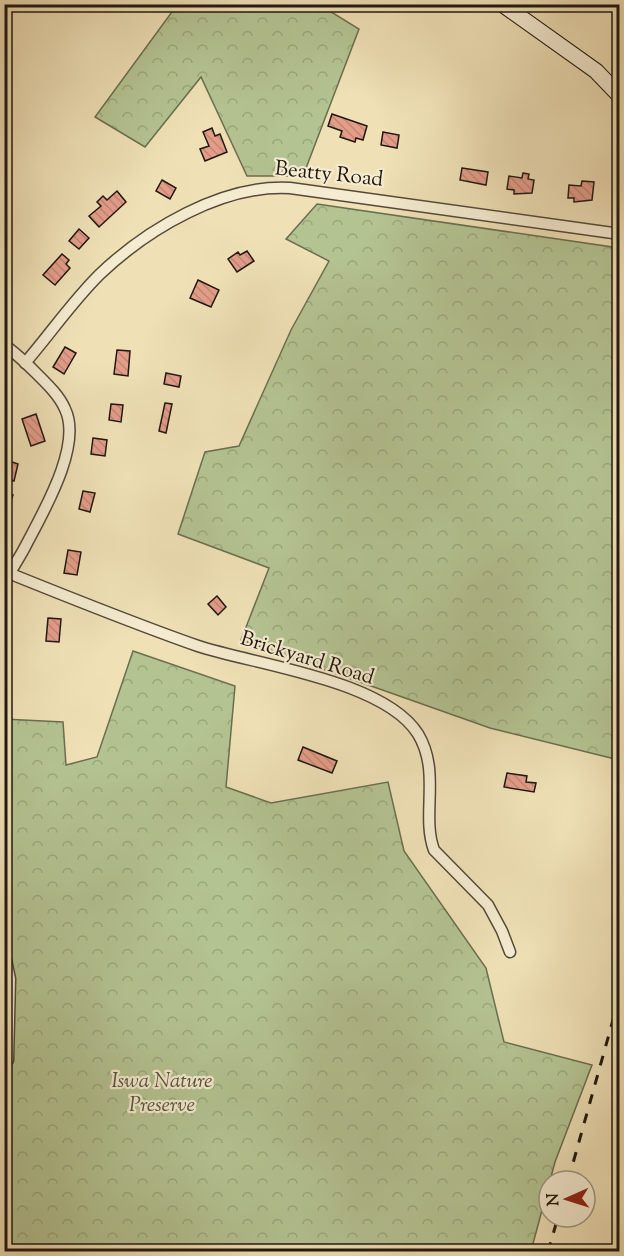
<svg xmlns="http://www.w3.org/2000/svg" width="624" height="1256" font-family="'Sorts Mill Goudy',serif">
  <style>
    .forest { fill: url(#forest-crowns); stroke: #6a6e50; stroke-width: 1.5 }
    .building { fill: url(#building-back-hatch); stroke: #20180f; stroke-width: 1.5 }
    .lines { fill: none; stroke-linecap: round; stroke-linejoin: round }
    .street-casing { stroke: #544a39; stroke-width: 13 }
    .secondary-casing { stroke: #20180f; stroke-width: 17 }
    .street { stroke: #f5ebd0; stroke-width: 10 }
    .secondary { stroke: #f5ebd0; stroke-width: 15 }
    .rail { stroke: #20180f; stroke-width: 3; stroke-dasharray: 10 10; stroke-linecap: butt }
    .labels { text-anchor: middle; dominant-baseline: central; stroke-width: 4.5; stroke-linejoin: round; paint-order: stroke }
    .street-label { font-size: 21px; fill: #20180f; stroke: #f5ebd0 }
    .park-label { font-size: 21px; font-style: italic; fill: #54543d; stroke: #f5ebd0 }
  </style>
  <defs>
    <pattern id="forest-crowns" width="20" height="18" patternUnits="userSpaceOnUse" patternTransform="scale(1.5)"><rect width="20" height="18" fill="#b4c392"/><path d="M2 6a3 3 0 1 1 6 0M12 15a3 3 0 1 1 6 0" fill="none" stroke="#9aa77d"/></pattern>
    <pattern id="building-back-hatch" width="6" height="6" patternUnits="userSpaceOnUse" patternTransform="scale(1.5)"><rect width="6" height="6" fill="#e39d89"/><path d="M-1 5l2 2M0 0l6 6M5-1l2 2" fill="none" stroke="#c28675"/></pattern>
  </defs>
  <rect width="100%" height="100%" fill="#efe0b6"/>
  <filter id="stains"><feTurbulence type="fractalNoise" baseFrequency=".00333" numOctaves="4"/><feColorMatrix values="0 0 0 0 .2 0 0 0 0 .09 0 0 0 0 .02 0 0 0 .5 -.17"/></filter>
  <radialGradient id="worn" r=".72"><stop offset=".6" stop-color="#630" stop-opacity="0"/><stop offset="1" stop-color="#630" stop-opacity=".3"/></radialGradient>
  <g class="forest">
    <path d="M177,5H320L359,29L303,176H247L201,77L145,147L95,117Z"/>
    <path d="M317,204L619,248V760L490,728L241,640L269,568L178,534L205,452L239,446L291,330L329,261L286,239Z"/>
    <path d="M133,651L235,686L226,787L271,803L388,782L404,851L486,968L504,1042L592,1065L555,1162L531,1251H5L4,719L63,722L66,765L97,757Z"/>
  </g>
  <g class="building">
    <path d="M332,114L367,126L363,140L356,138L355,142L340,137L342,131L328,126Z"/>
    <path d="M212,128L215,136L220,134L227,152L205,161L200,149L209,146L203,132Z"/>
    <path d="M383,132L399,135L397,148L381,145Z"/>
    <path d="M462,168L488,172L486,185L460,180Z"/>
    <path d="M523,173L529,174L528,179L534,180L532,193L514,194V190L507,189L509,176L522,178Z"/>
    <path d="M162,180L176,188L170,199L156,191Z"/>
    <path d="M582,181L594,182L592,200L574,202V198H568L569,185L581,186Z"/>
    <path d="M117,191L126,202L99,227L89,216L101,206L97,202L103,196L107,200Z"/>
    <path d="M79,229L89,238L79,249L69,241Z"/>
    <path d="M247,251L254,261L237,272L228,259L238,252L240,255Z"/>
    <path d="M62,254L69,260L66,264L70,268L55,285L43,275Z"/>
    <path d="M198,280L219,290L211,307L190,298Z"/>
    <path d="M65,347L76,353L64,374L53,367Z"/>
    <path d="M117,350L130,351L128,376L114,374Z"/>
    <path d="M166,373L181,376L179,387L164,384Z"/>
    <path d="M165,403L172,404L166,433L159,431Z"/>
    <path d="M111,404L123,405L121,422L109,420Z"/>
    <path d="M36,414L45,441L31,446L22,419Z"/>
    <path d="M93,438L107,440L105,456L91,454Z"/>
    <path d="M6,460L18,464L14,481L4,478Z"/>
    <path d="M4,491L13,495L5,518H4Z"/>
    <path d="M83,491L95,493L90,512L79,509Z"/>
    <path d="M68,550L81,552L77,575L64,573Z"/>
    <path d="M217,596L226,607L218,615L208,604Z"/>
    <path d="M48,618L61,619L59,642L46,641Z"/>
    <path d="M303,747L337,761L332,773L298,760Z"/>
    <path d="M507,773L527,776L526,782L536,783L534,792L504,787Z"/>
  </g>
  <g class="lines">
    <g class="street-casing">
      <g id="street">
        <path d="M4,345C16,353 26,363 36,373C46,383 59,395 65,409C83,446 42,514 25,547C21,555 6,579 4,583"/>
        <path d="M25,363C50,334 72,302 99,275C147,229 223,184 290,188L620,234"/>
        <path d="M11,574C73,599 135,624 198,646C256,665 384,680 418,734C441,772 421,815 434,850L488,905L502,931L510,952"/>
        <path d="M4,950L10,979L8,1060"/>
      </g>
    </g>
    <g class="secondary-casing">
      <path id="secondary" d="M502,4L596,71L620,96"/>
    </g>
    <use href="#street" class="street"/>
    <use href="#secondary" class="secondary"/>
    <g class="rail">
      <path d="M568,1181L620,995"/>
      <path d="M548,1252L558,1217"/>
    </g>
  </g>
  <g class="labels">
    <g class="street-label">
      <text transform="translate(329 175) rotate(6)">Beatty Road</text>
      <text transform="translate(307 659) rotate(17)">Brickyard Road</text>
    </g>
    <g class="park-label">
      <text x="162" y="1082">Iswa Nature<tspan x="162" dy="24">Preserve</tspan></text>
    </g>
  </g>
  <rect width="624" height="1256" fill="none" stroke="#efe0b6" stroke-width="24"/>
  <rect x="6" y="6" width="612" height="1244" fill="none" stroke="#20180f" stroke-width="3"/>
  <rect x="12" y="12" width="600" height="1232" fill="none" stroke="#20180f" stroke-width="1.5"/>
  <g transform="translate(567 1199) rotate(267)"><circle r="28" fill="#f5ebd0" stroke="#a09783" stroke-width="1.5"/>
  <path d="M0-4.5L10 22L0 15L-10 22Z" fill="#8f2418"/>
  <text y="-9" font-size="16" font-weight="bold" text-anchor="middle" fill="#20180f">N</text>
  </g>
  <rect width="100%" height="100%" filter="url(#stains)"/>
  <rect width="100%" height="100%" fill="url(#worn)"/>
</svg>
